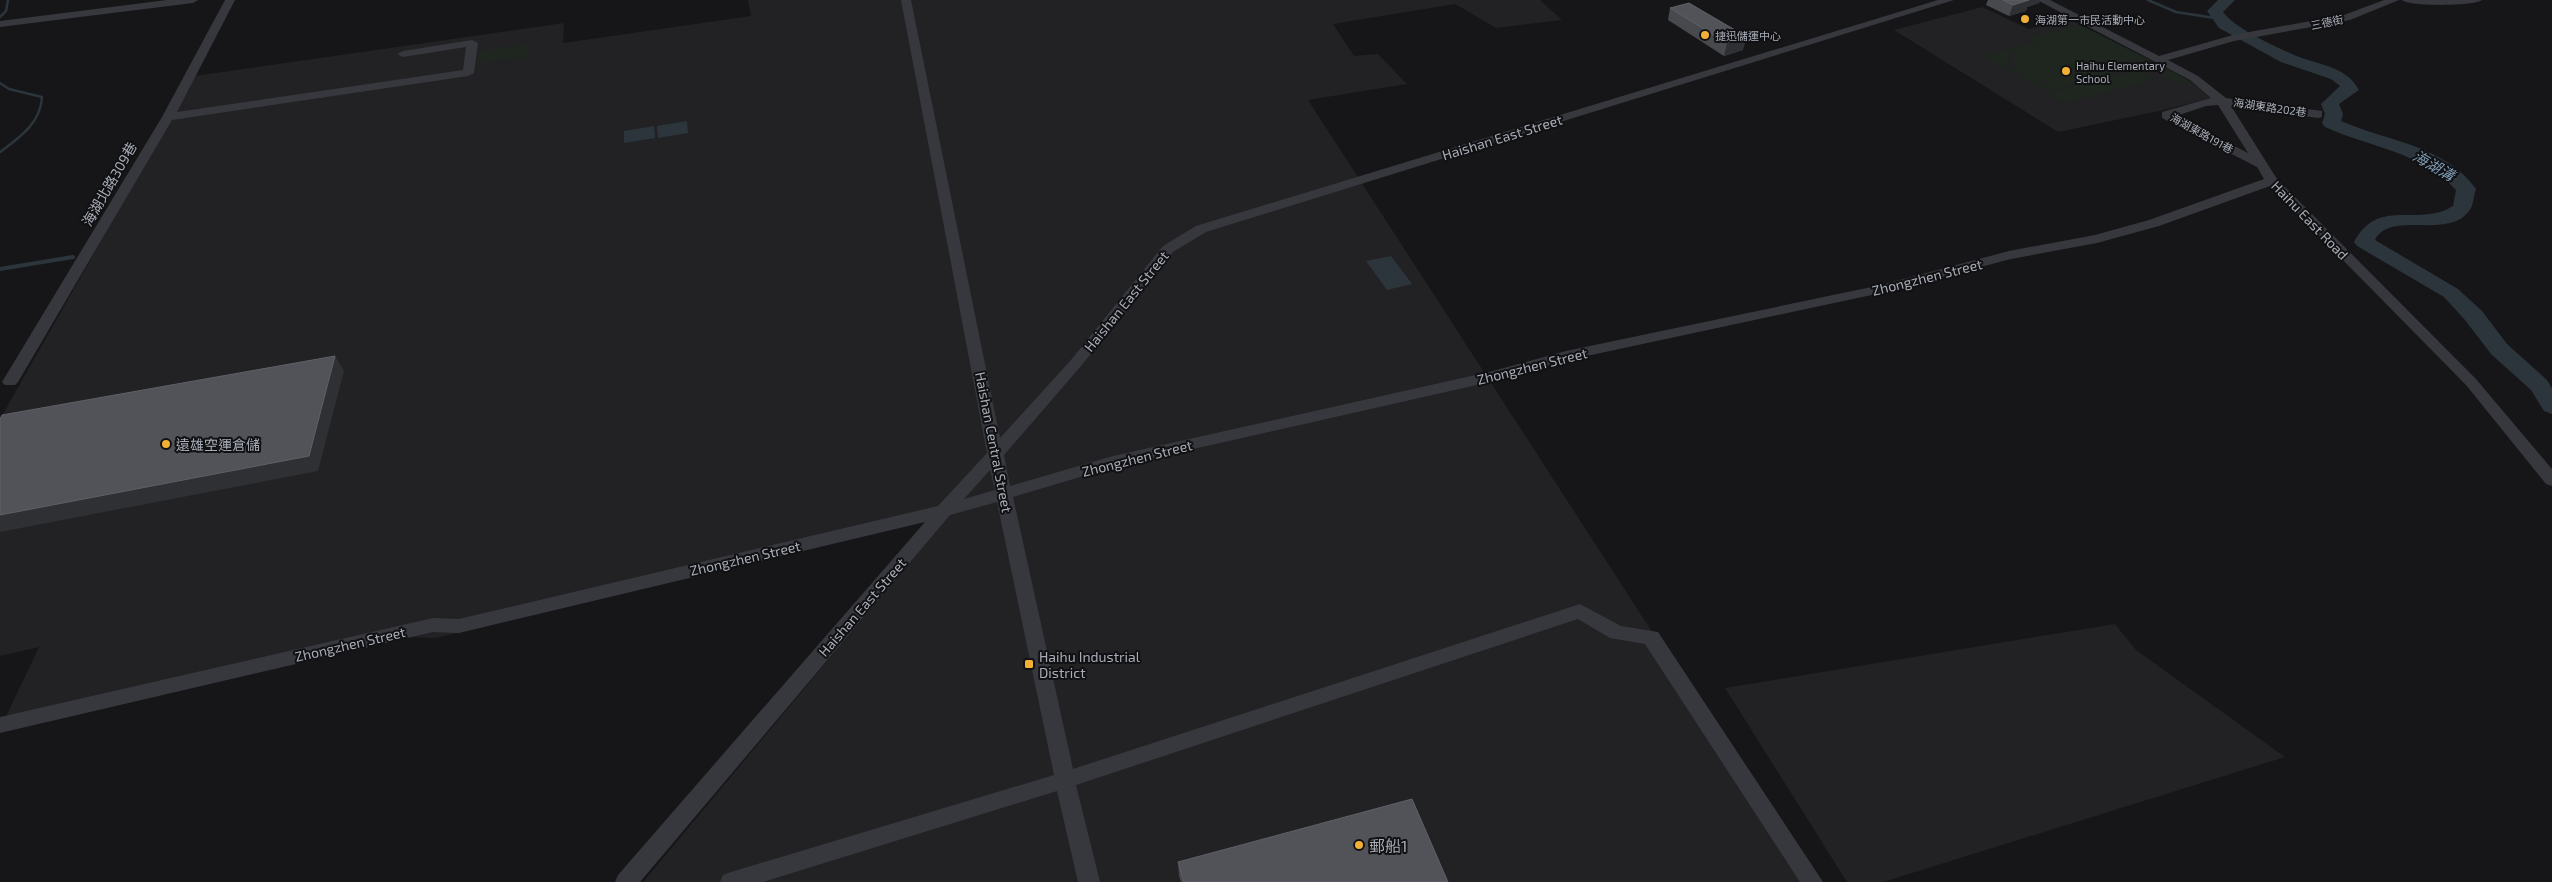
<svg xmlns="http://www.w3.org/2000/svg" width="2552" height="882" font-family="'Exo 2','Noto Sans TC',sans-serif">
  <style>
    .built { fill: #222225 }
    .green { fill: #1e261f; fill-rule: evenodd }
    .water { fill: #2c353c }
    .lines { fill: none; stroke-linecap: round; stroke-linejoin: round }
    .stream-far1 { stroke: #2c353c; stroke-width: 2.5 }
    .stream { stroke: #2c353c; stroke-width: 4 }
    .river { fill: #2c353c; fill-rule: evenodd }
    .minor { fill: #37383d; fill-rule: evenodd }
    .wall { fill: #47494d }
    .shaded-wall { fill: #2f3033 }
    .building { fill: #525359; stroke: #5f6168 }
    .poi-dot { fill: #f2b134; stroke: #111113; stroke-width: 2 }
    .labels { text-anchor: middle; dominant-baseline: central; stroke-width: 4; stroke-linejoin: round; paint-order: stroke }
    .far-poi-label { font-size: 11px; fill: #a8adb8; stroke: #111113; text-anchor: start }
    .far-street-label { font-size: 11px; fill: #a8adb8; stroke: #111113 }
    .street-label { font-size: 14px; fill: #a8adb8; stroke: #111113 }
    .poi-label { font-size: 14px; fill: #a8adb8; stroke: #111113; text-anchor: start }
    .water-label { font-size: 15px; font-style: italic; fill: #7f9bb3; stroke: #111113 }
    .near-poi-label { font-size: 16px; fill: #a8adb8; stroke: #111113; text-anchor: start }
  </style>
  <rect width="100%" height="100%" fill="#161618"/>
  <g class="built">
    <path d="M748,0H1540L1562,20L1496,28L1455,4L1333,24L1354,56L1378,54L1407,84L1308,100L1814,882H643L950,514L436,638L402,637L0,729L39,647L0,656V419L195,76L564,23L563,43L751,16Z"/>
    <path d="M1982,7L2029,29L2069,19L2190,81L2211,98L2164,110L2058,132L1894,30Z"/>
    <path d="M2115,624L2136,650L2285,757L1883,882H1847L1725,688Z"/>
  </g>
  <g class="green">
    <path d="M2080,25L2156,63L2046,91L1984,56L2037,42L2029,37ZM2043,45L2015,53L2012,60C2017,77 2038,81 2054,83L2049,86L2018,74L2007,62L2010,53Z"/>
    <path d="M524,44L530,45L529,56L477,64L479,52L484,50Z"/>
    <path d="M2160,65L2190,81L2179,84L2151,69L2140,72L2153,80L2065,103L2048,93Z"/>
  </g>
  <g class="water">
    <path d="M687,121L688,133L658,138L657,126Z"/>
    <path d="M654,126L655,138L624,143V131Z"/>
    <path d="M1391,256L1412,284L1387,290L1366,261Z"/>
  </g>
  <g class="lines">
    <g class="stream-far1">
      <path d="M2148,0L2176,12L2221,19"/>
      <path d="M0,17L6,11L8,0"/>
      <path d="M0,83L9,89L42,97C41,123 19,138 0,152"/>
    </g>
    <path class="stream" d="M0,269L73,257"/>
    <path class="river" d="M2218,0H2235L2223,12C2236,29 2272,45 2292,54C2316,65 2346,65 2359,90L2339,104L2343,114L2341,121C2386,141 2445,145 2476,189C2473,197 2474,205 2469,211C2448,240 2390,210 2375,240L2458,289L2482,311L2507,344L2547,380L2552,388V414L2544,411L2531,390L2491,354L2465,320L2444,297L2357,246L2354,242C2378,196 2419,228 2453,206L2456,190C2422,152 2369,147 2325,127L2322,123L2325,114L2321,104L2340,86L2331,79L2281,62L2219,28L2207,11Z"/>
    <g class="minor">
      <path d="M167,0H198L193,3L0,27V21Z"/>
      <path d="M225,0H235L177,112L463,70L466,47L403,57L397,54L403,51L472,40L478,43L474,73L468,76L172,120L18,382L15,385H5L2,382L162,117Z"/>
      <path d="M901,0H911L1000,438L1071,360L1163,246L1196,226L1938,0H1954L1206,232L1173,252L1081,366L1004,455L1010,486L1113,456L1489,372L1566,351L1881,285L2009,251L2095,235L2149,220L2264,179L2257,167L2162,118V112L2211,98L2190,80L2037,0H2050L2159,56L2233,35L2344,15L2384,0H2399L2350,20L2234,41L2168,60L2198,76L2226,98L2322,111V117L2318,118L2231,106L2277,179L2476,379L2552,469V486L2546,484L2466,385L2270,186L2159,226L2097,243L2011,259L1881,293L1568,360L1490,382L1114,467L1013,497L1073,769L1580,604L1621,626L1658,632L1823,882H1800L1645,644L1610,638L1578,619L1076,785L1100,882H1078L1057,791L763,882H720L723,875L731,872L1054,775L997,502L950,515L640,882H615L618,875L925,522L459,633L433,632L0,733V717L433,618L459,619L938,506L987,453ZM2218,105L2248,153L2176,116L2206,106ZM990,470L995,490L964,499Z"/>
      <path d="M2402,0H2482C2476,6 2409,7 2402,0Z"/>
    </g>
  </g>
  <g class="wall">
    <path d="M1988,0H2040L2039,3L2027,7L2026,11L2009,16L1986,5Z"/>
    <path d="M1670,8L1743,50L1724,56L1668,20Z"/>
    <path d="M1178,862L1448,882H1181L1179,876Z"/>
  </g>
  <g class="shaded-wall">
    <path d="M2024,0H2040L2039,3L2027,7L2026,11L2009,16L2013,5Z"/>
    <path d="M1747,37L1743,50L1724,56L1727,43Z"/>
    <path d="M335,356L344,371L318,471L0,532V515Z"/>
  </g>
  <g class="building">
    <path d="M2003,0H2029L2013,5Z"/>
    <path d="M1689,3L1747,37L1727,43L1670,8Z"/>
    <path d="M335,356L309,456L0,515V419L2,415Z"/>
    <path d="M1412,799L1448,882H1184L1178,862Z"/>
  </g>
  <g class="poi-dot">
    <circle cx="2025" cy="19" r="5"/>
    <circle cx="1705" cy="35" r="5"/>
    <circle cx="2066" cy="71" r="5"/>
    <circle cx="166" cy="444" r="5"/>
    <rect x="1024" y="659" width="10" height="10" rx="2.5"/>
    <circle cx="1359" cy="845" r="5"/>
  </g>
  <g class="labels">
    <g class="far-poi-label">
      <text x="2035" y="19">海湖第一市民活動中心</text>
      <text x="1715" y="35">捷迅儲運中心</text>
      <text x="2076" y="65">Haihu Elementary<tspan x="2076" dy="13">School</tspan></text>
    </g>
    <g class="far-street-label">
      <text transform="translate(2327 22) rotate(-12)">三德街</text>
      <text transform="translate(2270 107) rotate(8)">海湖東路202巷</text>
      <text transform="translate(2202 133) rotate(29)">海湖東路191巷</text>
    </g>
    <g class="street-label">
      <text transform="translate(1502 137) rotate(-17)">Haishan East Street</text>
      <text transform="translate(109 184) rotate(-60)">海湖北路309巷</text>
      <text transform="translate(2310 220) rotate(46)">Haihu East Road</text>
      <text transform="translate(1927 277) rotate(-14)">Zhongzhen Street</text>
      <text transform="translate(1126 301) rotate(-51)">Haishan East Street</text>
      <text transform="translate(1532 366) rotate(-14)">Zhongzhen Street</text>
      <text transform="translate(994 442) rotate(79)">Haishan Central Street</text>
      <text transform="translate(1137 458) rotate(-14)">Zhongzhen Street</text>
      <text transform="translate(745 558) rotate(-13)">Zhongzhen Street</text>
      <text transform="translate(862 607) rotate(-49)">Haishan East Street</text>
      <text transform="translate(350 644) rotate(-13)">Zhongzhen Street</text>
    </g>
    <g class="poi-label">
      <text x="176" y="444">遠雄空運倉儲</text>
      <text x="1039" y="656">Haihu Industrial<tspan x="1039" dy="16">District</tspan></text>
    </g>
    <g class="water-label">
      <text transform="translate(2434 165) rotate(30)">海湖溝</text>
    </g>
    <g class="near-poi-label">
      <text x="1369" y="845">郵船1</text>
    </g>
  </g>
</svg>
